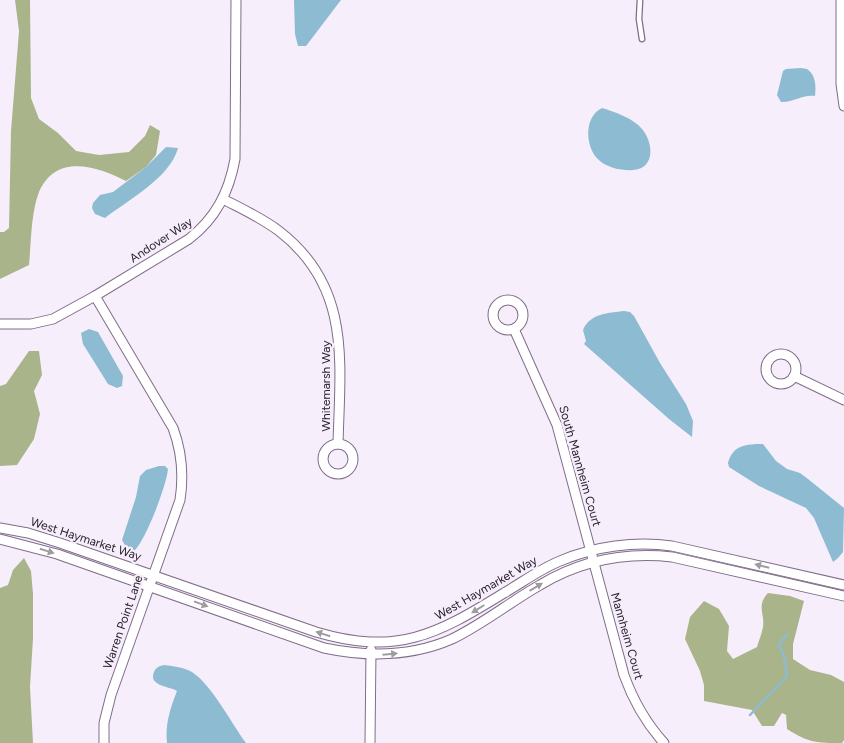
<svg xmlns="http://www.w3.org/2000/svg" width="844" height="743" font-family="Figtree,sans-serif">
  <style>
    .forest { fill: #a9b48b }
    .water { fill: #8dbbd2 }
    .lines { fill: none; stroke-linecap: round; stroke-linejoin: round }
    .stream { stroke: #8dbbd2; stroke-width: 2.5 }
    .service-casing { stroke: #806d89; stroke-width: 7 }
    .minor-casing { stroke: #806d89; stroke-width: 11 }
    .service { stroke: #fff; stroke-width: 4.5 }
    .minor { stroke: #fff; stroke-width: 9 }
    .oneway { fill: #9f9ca1 }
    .labels { text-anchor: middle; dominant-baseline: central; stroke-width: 4.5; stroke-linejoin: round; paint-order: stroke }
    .street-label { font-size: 12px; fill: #2a222e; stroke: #f7eefb }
  </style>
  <rect width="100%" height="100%" fill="#f7eefb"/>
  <g class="forest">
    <path d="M15,0H30L31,98L39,119L58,133L76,151L99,155L129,152L145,136L150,125L160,131L156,155L146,167L126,181C97,166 56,153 39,192C31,212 31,244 29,265L0,279V232H4L9,228L11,131L19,31Z"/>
    <path d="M29,351H39L42,375L34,391L40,414L34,439L17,465L0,466V386L6,384Z"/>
    <path d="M24,558L31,571L33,594V638L30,687L33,743H0V588L8,585L13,570Z"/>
    <path d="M768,593L790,596L804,601L793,644V659L810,670L831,675L844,682V740L842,743C816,743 809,743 787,729L786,715L782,713L774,726H762L752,710L704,701V685L700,671L685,639L690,617L704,601L719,609L729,626L727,651L733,659L757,647C759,640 762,633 763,627C765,613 756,606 768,593Z"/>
  </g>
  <g class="water">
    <path d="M294,0H341L306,46H298L295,34Z"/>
    <path d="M801,68L807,69C816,75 816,86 815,96C802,94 793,103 781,102L777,95L783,71L786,69Z"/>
    <path d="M602,108C615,112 633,118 642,129C654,143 655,169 633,170C623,171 608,168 600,161C585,149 583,117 602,108Z"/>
    <path d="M166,147L178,148C170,178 128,200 105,218L95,214L92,208L93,203L100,195L113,192L146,167Z"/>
    <path d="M624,311L630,312L634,316L660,363L686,404L693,421L692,437L669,419L584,344L586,341L583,330C590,313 609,313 624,311Z"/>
    <path d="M89,329L98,332L123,376L122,386L117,388L108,384L83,344L81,333Z"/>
    <path d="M763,444L776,461L787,469L800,473L808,479L844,508L843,552L838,558L833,562L814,518L806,508L759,486L729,467L728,463C733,445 746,444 763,444Z"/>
    <path d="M159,466H165L168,469C167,484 145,543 133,552L128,551L122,540L136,497L140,476L146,470Z"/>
    <path d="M164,665C172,666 180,667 188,670C209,679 231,723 246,743H167C165,724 170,709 177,691C169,686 148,686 154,672C156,667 160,666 164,665Z"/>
  </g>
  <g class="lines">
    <path class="stream" d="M750,715L787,676L784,656L779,645L787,634"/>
    <g class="service-casing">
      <path id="service" d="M640,0L639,19L642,39"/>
    </g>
    <g class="minor-casing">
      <g id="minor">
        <path d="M841,0V84L844,106"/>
        <path d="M223,199C242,209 262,218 279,231C352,287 340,363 338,444"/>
        <path d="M95,296L173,428C182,452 184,474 180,500L111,695L104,723V743"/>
        <circle cx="508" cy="315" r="15"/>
        <path d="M0,324H31L53,319L95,296L189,239C216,218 229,192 235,159L236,0"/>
        <path d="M514,329L557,425L624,675C633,700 645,722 664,743"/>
        <circle cx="781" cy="369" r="15"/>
        <path d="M794,376L844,400"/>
        <circle cx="338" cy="459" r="15"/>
        <path d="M0,528L28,533L60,543L316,632C397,656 436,635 504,593C523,582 540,569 560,561C595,546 635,541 672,546L844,585"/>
        <path d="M0,539L57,554L324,648C367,657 411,657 452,639C483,624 510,602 540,585C580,561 626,552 672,557L844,596"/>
        <path d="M370,743L371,650"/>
      </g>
    </g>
    <use href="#service" class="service"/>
    <use href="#minor" class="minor"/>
  </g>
  <defs><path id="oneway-solid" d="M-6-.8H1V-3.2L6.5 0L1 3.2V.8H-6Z" transform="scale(1.25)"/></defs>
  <g class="oneway">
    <use href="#oneway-solid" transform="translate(47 551) rotate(17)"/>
    <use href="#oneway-solid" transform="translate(762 566) rotate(-166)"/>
    <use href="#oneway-solid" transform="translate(536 587) rotate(-31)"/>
    <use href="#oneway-solid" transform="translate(201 604) rotate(20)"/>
    <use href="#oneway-solid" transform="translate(478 609) rotate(148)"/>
    <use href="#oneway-solid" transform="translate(323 634) rotate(-163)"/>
    <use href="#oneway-solid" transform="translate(390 654) rotate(-5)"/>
  </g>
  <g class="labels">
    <g class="street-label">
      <text transform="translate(161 240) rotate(-33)">Andover Way</text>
      <text transform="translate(326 386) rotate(-90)">Whitemarsh Way</text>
      <text transform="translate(580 466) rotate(74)">South Mannheim Court</text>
      <text transform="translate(86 539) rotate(18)">West Haymarket Way</text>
      <text transform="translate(486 588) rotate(-30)">West Haymarket Way</text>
      <text transform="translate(123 622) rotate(-71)">Warren Point Lane</text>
      <text transform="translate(627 636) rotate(74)">Mannheim Court</text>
    </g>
  </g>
</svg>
